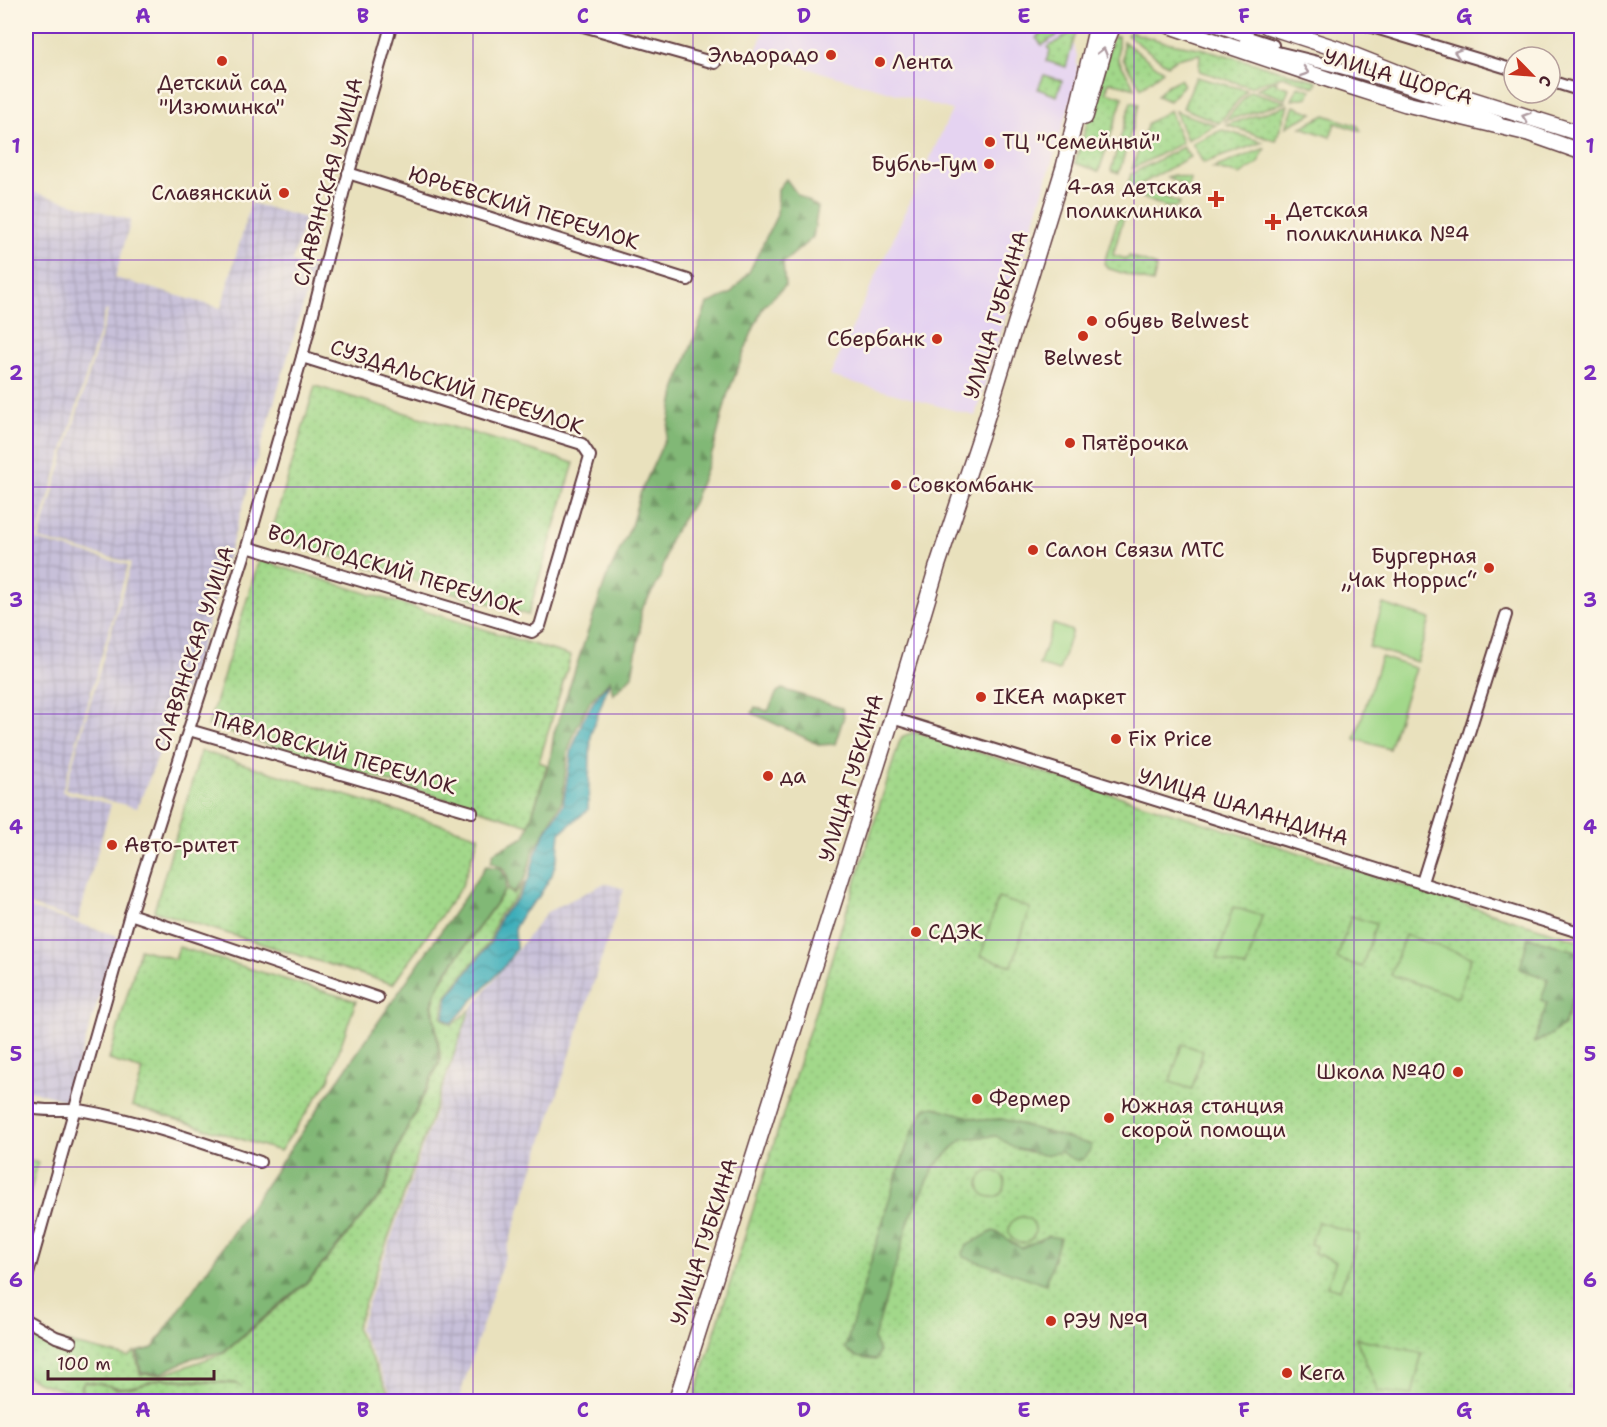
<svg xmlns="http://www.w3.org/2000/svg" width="1607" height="1427" font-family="'Shantell Sans',sans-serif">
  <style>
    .built { fill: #e5d3f1 }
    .industrial { fill: url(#industrial-grid) }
    .grass { fill: url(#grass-dots); stroke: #767c5a; stroke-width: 1.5; fill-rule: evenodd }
    .forest { fill: url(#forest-firs); stroke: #666c50; stroke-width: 1.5 }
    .park { fill: #a2d88a; stroke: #767c5a; stroke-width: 1.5 }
    .water { fill: url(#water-waves); stroke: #446672; stroke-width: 1.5 }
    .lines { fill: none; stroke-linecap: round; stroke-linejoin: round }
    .street-casing { stroke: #623c41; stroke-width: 14 }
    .secondary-casing { stroke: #623c41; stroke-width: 18 }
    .primary-casing { stroke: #623c41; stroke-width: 20 }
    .street { stroke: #fff; stroke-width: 10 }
    .secondary { stroke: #fff; stroke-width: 15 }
    .primary { stroke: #fff; stroke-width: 16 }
    .oneway { stroke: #ae9aa0 }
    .grid { fill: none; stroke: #7b2cbf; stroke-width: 1.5; stroke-opacity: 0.55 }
    .poi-dot { fill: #c8321e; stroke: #fcf5e5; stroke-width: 2 }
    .labels { text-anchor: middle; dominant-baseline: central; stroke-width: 5; stroke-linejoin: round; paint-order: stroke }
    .poi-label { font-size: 21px; fill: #4a1f2b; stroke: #fcf5e5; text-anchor: start }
    .street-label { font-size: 21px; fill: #4a1f2b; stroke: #fcf5e5 }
    .neatline { fill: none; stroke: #7b2cbf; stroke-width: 2 }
    .grid-label { font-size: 20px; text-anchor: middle; font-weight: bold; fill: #7b2cbf }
  </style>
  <defs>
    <pattern id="industrial-grid" width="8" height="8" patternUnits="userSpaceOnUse" patternTransform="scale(1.5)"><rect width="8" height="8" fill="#c7c0d9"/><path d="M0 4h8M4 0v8" fill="none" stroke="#aca5ba"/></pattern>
    <pattern id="grass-dots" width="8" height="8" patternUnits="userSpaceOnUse" patternTransform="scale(1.5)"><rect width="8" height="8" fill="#a2d88a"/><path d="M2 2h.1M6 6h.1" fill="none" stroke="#8db977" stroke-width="1.8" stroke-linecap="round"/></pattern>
    <pattern id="forest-firs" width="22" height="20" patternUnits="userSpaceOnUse" patternTransform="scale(1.5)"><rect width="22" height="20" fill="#81b876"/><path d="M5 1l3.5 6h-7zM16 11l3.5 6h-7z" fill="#6c9561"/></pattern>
    <pattern id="water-waves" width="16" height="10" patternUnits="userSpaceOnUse" patternTransform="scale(1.5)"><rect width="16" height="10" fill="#3eaeba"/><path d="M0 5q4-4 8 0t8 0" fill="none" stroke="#368d97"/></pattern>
  </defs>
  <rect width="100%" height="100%" fill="#fcf5e5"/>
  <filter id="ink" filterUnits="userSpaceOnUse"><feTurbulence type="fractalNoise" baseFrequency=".0167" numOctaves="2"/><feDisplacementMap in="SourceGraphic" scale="12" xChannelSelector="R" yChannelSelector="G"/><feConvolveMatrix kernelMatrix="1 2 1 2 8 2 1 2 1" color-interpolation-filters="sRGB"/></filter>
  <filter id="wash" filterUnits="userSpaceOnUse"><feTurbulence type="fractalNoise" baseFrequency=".008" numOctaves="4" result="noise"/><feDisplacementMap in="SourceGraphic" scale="24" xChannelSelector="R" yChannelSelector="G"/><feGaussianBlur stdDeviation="1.35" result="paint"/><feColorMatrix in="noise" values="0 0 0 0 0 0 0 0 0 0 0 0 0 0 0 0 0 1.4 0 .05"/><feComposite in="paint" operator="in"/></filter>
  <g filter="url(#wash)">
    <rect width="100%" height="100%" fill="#e9e1bd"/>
    <path class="built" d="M766,26H1069L1077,56V76L1075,86L975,416L830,376L952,110L755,53Z"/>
    <g class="industrial">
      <path d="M26,190L131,220L115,278L221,308L251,203L305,218L292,262L314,269L194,670L137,808L65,789L131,563L39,539L108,311L106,310L36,540L128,565L62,792L111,804L78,921L26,904Z"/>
      <path d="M605,883L624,889L458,1401H395L359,1329L471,1009L547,912Z"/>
      <path d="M26,907L118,936L67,1101L26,1089Z"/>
    </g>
    <g class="grass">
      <path d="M1068,29L1042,45L1036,38L1043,32Z"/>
      <path d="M1077,29L1066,67L1046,61L1050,51L1048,47Z"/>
      <path d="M1130,32L1165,42L1204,49L1317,81L1315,87L1282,76L1250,87L1199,71L1200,54L1176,59L1167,65L1127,35Z"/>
      <path d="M1118,36V59L1135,88L1109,82L1106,92L1123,97L1099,171L1075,163L1113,37Z"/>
      <path d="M1123,41L1163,71L1141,88L1123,59Z"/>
      <path d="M1044,75L1062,81L1057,96L1038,89Z"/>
      <path d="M1196,77L1247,90L1219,123L1183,108Z"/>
      <path d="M1180,79L1184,85L1169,101L1157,96L1166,86Z"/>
      <path d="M1277,80L1276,84L1289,88L1285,99L1256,89Z"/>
      <path d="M1298,86L1311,90L1308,97L1292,100Z"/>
      <path d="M1250,91L1286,102L1225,121Z"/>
      <path d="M1131,102L1139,104L1119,173L1111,170Z"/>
      <path d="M1288,105L1276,141L1226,125Z"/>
      <path d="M1294,106L1313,113L1286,127Z"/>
      <path d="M1170,110L1182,143L1132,169L1148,123Z"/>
      <path d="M1175,111L1216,125L1187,140Z"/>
      <path d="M1325,115L1358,126L1361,131L1335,123L1330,137L1301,127Z"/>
      <path d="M1222,130H1223L1263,142L1203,163L1192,143Z"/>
      <path d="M1183,147L1190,157L1125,193L1131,174Z"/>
      <path d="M1265,148L1258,163L1240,175L1213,168Z"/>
      <path d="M1175,175L1191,179L1187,187L1167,177Z"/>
      <path d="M1145,189L1180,203L1177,207H1165L1134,194Z"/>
      <path d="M1120,211L1125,213L1113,255L1127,259L1129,256L1157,266L1153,283L1107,268L1104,263Z"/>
      <path d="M315,386L574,463L528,615L270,538Z"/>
      <path d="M259,560L571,656L539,762L547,765L529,825L208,726Z"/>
      <path d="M914,732L1581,941V1401L693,1402L899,743L903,736Z"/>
      <path d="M201,751L479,836L462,886L393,984L154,911Z"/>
      <path d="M525,882L516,897L499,915L489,942L445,998L442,1018L452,1025L470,1010L356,1328L393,1401H100L37,1382L26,1375V1324L56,1340L128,1357L135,1352L140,1374L162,1375L224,1353L310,1280L386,1189L398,1149L441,1060L433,1005L436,993L446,974L506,889L513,894ZM161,1378L236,1383L242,1387L236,1384L161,1379L133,1387L117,1389L103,1384L84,1382L82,1387L83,1394L80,1388L84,1381C96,1382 106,1386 118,1387C132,1389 147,1382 161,1378Z"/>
      <path d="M179,947L356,1001L329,1080L280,1151L132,1106L143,1070L109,1060L140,949L175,959Z"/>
      <path d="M26,1159L38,1163L26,1208Z"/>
    </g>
    <g class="forest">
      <path d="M786,179L797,194L818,207L813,237L783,263L785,286L763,307L750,337L727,396L714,448L693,503L670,539L660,579L641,610L640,631L632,676L613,695L610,680L591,700L576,729L568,752L562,801L532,855L526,877L513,893L508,888C509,873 505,867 491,862L494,852L525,837L550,761L554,733L587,634L606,579L631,526L640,494L666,437L676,387L707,304L730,294L749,272L777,215L778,189Z"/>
      <path d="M782,689L842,708L844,716L835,744L820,745L752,713L755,707L768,711L777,692Z"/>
      <path d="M486,866L500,868L507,878L505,890L445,974L435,994L432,1005L440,1060L397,1149L385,1189L310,1279L223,1352L192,1358L162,1373H141L137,1352L153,1348Z"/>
      <path d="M1528,937L1582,953L1581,972L1564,1025L1547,1037L1534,1043L1547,1003L1541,1000L1548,979L1520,969Z"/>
      <path d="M934,1107L981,1120L1002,1119L1092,1145C1085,1165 1076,1163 1061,1152L1043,1155L1014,1148L996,1136L962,1139L935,1166L909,1220L874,1339L879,1352L876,1360C863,1359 853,1358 845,1348L896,1177L912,1132L925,1109Z"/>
      <path d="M993,1231C1006,1235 1008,1243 1022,1248L1048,1236L1060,1238L1046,1284L963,1257L962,1253L966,1246Z"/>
    </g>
    <g class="park">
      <path d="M1383,604L1430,619L1417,662L1369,647Z"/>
      <path d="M1053,624L1072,631L1059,671L1039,665Z"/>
      <path d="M1381,657L1415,668L1389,749L1355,739Z"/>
      <path d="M998,898L1030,908L1012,966L981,956Z"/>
      <path d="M1233,907L1262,916L1246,968L1217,959Z"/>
      <path d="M1351,916L1376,924L1362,967L1337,959Z"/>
      <path d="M1405,935L1471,957L1458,997L1391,975Z"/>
      <path d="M1182,1044L1203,1051L1192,1089L1170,1082Z"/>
      <circle cx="992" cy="1184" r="13"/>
      <circle cx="1022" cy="1230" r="13"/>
      <path d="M1318,1222L1359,1235L1340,1290L1327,1286L1336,1261L1314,1253L1316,1246L1310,1244Z"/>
      <path d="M1356,1338L1422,1353L1412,1395L1378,1391Z"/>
      <path d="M1581,1347L1582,1348L1581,1393L1569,1389Z"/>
    </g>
    <path class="water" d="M609,683L591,734L588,810L560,833L558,855L552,875L538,898L524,912L515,927L516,949L506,964L452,1023L444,1018L447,998L491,942L501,916L518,898L529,878L535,855L545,833L563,805L572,749L582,722L595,699Z"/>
  </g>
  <g filter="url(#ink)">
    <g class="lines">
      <g class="street-casing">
        <g id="street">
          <path d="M583,26L715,63"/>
          <path d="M1214,26L1273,45"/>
          <path d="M1369,26L1514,70"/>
          <path d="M1243,44C1330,64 1415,86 1498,121"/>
          <path d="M1550,81L1582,91"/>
          <path d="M348,173L688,280"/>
          <path d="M247,547L532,632L540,626L590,456L582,444L302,357"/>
          <path d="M892,718L1582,933"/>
          <path d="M189,730L472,812"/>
          <path d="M1422,882L1506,615"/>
          <path d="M130,914L378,998"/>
          <path d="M26,1107C46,1113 65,1108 85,1111C145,1122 203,1143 260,1162"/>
          <path d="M26,1281L130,914L247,547L302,357L345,186L391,26"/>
          <path d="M26,1320L56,1337L71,1342"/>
        </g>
      </g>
      <g class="secondary-casing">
        <g id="secondary">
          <path d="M1170,26L1330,80L1406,104L1528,133L1582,152"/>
          <path d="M1267,26L1338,49L1442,90L1582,134"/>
          <path d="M1085,117L1107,40L1113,26"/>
          <path d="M676,1402L892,718L937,567L983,429L1064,167L1097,26"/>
        </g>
      </g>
      <g class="primary-casing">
        <path id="primary" d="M26,1401L28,1402"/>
      </g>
      <use href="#street" class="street"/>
      <use href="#secondary" class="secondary"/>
      <use href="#primary" class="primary"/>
    </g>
    <defs><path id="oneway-chevron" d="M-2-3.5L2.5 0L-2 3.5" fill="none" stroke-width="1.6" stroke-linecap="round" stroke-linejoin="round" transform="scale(1.5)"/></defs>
    <g class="oneway">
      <use href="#oneway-chevron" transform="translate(1103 52) rotate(-74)"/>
      <use href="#oneway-chevron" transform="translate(1458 53) rotate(-163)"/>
      <use href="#oneway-chevron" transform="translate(1305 72) rotate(19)"/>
      <use href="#oneway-chevron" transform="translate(1526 117) rotate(-162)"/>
    </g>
  </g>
  <path class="grid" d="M253,26V1402M473,26V1402M693,26V1402M914,26V1402M1134,26V1402M1354,26V1402M26,260H1582M26,487H1582M26,714H1582M26,940H1582M26,1167H1582"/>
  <g class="poi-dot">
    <circle cx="831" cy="55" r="6"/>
    <circle cx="222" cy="61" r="6"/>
    <circle cx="880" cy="62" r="6"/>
    <circle cx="990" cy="142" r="6"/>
    <circle cx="989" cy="164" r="6"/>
    <circle cx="284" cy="193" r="6"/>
    <path d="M1213 190h6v6h6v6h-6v6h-6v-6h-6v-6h6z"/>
    <path d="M1270 213h6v6h6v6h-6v6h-6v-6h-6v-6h6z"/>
    <circle cx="1092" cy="321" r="6"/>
    <circle cx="1083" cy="336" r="6"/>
    <circle cx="937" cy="339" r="6"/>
    <circle cx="1070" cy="443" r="6"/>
    <circle cx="896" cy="485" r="6"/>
    <circle cx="1033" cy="550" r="6"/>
    <circle cx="1489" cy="568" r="6"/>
    <circle cx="981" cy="697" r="6"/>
    <circle cx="1116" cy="739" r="6"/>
    <circle cx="768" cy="776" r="6"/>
    <circle cx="112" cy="845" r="6"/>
    <circle cx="916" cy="932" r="6"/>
    <circle cx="1458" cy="1072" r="6"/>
    <circle cx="977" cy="1099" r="6"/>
    <circle cx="1109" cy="1118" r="6"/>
    <circle cx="1051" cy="1321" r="6"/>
    <circle cx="1287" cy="1373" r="6"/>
  </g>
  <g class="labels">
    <g class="poi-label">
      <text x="819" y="55" text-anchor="end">Эльдорадо</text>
      <text x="892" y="62">Лента</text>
      <text x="222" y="83" text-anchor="middle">Детский сад<tspan x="222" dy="24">"Изюминка"</tspan></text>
      <text x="1002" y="142">ТЦ "Семейный"</text>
      <text x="977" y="164" text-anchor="end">Бубль-Гум</text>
      <text x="1202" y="187" text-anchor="end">4-ая детская<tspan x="1202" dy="24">поликлиника</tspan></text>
      <text x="272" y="193" text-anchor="end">Славянский</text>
      <text x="1286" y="210">Детская<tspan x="1286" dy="24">поликлиника №4</tspan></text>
      <text x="1104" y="321">обувь Belwest</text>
      <text x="925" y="339" text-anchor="end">Сбербанк</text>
      <text x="1083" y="358" text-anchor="middle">Belwest</text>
      <text x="1082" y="443">Пятёрочка</text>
      <text x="908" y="485">Совкомбанк</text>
      <text x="1045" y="550">Салон Связи МТС</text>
      <text x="1477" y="556" text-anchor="end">Бургерная<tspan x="1477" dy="24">„Чак Норрис“</tspan></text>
      <text x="993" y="697">IKEA маркет</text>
      <text x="1128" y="739">Fix Price</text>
      <text x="780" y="776">да</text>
      <text x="124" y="845">Авто-ритет</text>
      <text x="928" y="932">СДЭК</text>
      <text x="1446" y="1072" text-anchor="end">Школа №40</text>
      <text x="989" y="1099">Фермер</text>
      <text x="1121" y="1106">Южная станция<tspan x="1121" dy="24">скорой помощи</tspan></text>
      <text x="1063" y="1321">РЭУ №9</text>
      <text x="1299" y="1373">Кега</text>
    </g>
    <g class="street-label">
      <text transform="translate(1398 77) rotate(16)">УЛИЦА ЩОРСА</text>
      <text transform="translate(328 182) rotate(-75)">СЛАВЯНСКАЯ УЛИЦА</text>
      <text transform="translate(524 208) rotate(17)">ЮРЬЕВСКИЙ ПЕРЕУЛОК</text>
      <text transform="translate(996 315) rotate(-73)">УЛИЦА ГУБКИНА</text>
      <text transform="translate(457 387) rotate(18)">СУЗДАЛЬСКИЙ ПЕРЕУЛОК</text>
      <text transform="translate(395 570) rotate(17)">ВОЛОГОДСКИЙ ПЕРЕУЛОК</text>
      <text transform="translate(194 649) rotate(-72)">СЛАВЯНСКАЯ УЛИЦА</text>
      <text transform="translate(335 753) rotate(16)">ПАВЛОВСКИЙ ПЕРЕУЛОК</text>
      <text transform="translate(851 778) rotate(-73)">УЛИЦА ГУБКИНА</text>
      <text transform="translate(1243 807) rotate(17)">УЛИЦА ШАЛАНДИНА</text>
      <text transform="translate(704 1242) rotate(-72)">УЛИЦА ГУБКИНА</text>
    </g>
  </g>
  <rect width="1607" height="1427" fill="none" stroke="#fcf5e5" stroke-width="66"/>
  <g transform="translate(1532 75) rotate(115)"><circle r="28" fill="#fcf5e5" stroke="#b59f9b" stroke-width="1.5"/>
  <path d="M0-4.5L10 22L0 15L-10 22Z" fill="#c8321e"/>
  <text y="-9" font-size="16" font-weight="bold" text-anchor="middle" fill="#4a1f2b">С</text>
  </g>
  <path d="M48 1370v9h166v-9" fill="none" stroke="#4a1f2b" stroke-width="3"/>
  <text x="57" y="1370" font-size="18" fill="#4a1f2b" stroke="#fcf5e5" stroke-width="4.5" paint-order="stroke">100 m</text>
  <rect x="33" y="33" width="1541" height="1361" class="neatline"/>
  <g class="grid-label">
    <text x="143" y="23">A</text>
    <text x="363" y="23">B</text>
    <text x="583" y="23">C</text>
    <text x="804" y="23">D</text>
    <text x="1024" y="23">E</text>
    <text x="1244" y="23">F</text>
    <text x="1464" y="23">G</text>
    <text x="16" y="153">1</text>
    <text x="1590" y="153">1</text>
    <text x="16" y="380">2</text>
    <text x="1590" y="380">2</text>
    <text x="16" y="607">3</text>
    <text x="1590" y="607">3</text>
    <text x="16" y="834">4</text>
    <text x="1590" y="834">4</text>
    <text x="16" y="1061">5</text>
    <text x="1590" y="1061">5</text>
    <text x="16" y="1287">6</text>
    <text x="1590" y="1287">6</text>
    <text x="143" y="1417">A</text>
    <text x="363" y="1417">B</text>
    <text x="583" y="1417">C</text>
    <text x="804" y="1417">D</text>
    <text x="1024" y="1417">E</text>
    <text x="1244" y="1417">F</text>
    <text x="1464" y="1417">G</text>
  </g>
</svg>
